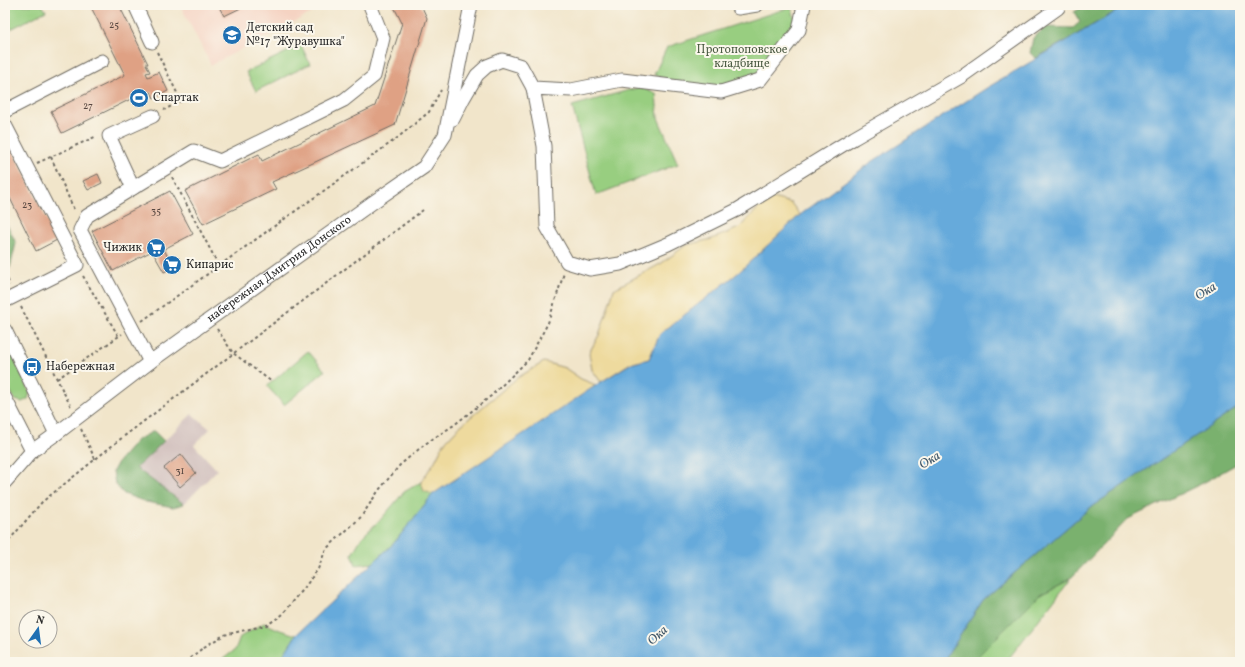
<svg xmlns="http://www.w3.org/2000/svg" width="1245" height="667" font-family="Vollkorn,serif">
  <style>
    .built { fill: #f5d3c2 }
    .industrial { fill: #d1c0bd }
    .green { fill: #98ce80; stroke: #627c56 }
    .forest { fill: #7ab16e; stroke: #526e4c }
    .sand { fill: #eeda9e; stroke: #8c8264 }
    .water { fill: #66aadb; stroke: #486a83 }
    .building { fill: #dfa184 }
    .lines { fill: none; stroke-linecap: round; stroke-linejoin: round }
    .minor-casing { stroke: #706c63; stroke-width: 15 }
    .path { stroke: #706c63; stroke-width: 2; stroke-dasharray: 3 3; stroke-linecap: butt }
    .minor { stroke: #fff; stroke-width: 13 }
    .labels { text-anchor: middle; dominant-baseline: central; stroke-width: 4; stroke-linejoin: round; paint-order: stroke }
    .number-label { font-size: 10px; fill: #584841 }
    .poi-label { font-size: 12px; fill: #2b2b2b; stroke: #fbf7ec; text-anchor: start }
    .park-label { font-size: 12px; fill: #4c5c44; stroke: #fbf7ec }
    .street-label { font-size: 12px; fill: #2b2b2b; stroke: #fbf7ec }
    .water-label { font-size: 13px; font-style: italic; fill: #405769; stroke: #fbf7ec }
  </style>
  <rect width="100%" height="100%" fill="#fbf7ec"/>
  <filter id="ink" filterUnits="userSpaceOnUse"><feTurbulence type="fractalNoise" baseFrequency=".025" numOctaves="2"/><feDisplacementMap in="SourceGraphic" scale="8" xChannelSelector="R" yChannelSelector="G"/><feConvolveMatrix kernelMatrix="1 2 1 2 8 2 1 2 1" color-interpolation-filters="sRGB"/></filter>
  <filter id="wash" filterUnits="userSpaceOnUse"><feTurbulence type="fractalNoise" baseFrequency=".012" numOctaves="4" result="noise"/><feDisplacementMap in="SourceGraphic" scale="16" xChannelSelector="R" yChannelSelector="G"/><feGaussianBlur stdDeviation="0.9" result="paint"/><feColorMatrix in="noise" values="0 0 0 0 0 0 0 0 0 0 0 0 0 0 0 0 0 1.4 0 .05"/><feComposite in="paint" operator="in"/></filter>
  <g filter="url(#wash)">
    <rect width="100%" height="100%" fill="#f1e5ca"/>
    <path class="built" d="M180,5H327L211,65Z"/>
    <path class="industrial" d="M192,414L210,429L194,445L217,470L184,504L136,468Z"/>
    <g class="green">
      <path d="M5,5H42L46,11L5,32Z"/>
      <path d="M791,7L801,35L738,91L677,83L654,75L667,47Z"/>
      <path d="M301,45L310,64L256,91L246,72Z"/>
      <path d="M640,87L656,94L658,118L678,164L596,195L572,106Z"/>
      <path d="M5,340L30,392L28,399L22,402L15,400L5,381Z"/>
      <path d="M308,351L325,371L284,405L267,386Z"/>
      <path d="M421,482L424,491L433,494L394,543L373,563L356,565L352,554L362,537L382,518L404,492Z"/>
      <path d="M1071,578L1006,662H972L1040,594Z"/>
      <path d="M264,623L280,630L296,635L279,662H219L235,650L240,637Z"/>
    </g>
    <g class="forest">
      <path d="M1086,5H1127L1036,58L1030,53L1033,38L1046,27L1073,28L1080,22L1074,12Z"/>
      <path d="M5,221L16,243L10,268L5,265Z"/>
      <path d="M1240,406V462L1203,483L1128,519L1071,578L1040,594L972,662H943L983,600L1091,507Z"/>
      <path d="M154,431L164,441L136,468L184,504L173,507L146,502L124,494L115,484L113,471L118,462L137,440Z"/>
    </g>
    <g class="sand">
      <path d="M769,197L791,203L800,215L738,273L660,334L649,359L629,364L601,382L592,370L589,353L599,335L614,289L662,263L686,245L712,239L739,228Z"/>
      <path d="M544,362L565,368L581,379L596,385L586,393L433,494L424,491L421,482L435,461L444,443L459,427L517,378Z"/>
    </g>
    <path class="water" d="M1127,5H1240V406L1091,507L983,600L943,662H279L296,635L394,543L433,494L601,382L630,364L649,359L660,334L738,273L800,215L870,163L985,89Z"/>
    <g id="blocks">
      <g class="building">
        <path d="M90,5H119L148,64H146L150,72L146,73L148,77L159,72L168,91L154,98L151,92L134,101L133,98L62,133L51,111L125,75Z"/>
        <path d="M218,5H244L245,6L224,16Z"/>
        <path d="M393,5H421L427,18L395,125L272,182L276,189L203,224L185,191L259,154L262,161L375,106L402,23Z"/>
        <path d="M5,135L57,240L36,251L5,188Z"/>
        <path d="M98,174L102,183L88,190L83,181Z"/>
        <path d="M170,191L193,234L164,249L173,268L164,272L152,251L113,271L92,231Z"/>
        <path d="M181,454L196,473L180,487L164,468Z"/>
      </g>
    </g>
  </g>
  <g filter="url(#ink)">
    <use href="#blocks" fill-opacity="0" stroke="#706c63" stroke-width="1"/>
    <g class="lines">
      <g class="minor-casing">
        <g id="minor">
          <path d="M135,5L152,42"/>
          <path d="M804,5L799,30L760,80L721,92L622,80L571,90L533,88L544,146L547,227L567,262L590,269L620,264L668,244L737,210L854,138L962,76L1058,8"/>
          <path d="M738,8L757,5"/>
          <path d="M5,111L102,61"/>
          <path d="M453,119L463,99L477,75L487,66L502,60L521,66L533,88"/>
          <path d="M5,125L77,265L5,301"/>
          <path d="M133,188L109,136L153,116"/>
          <path d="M5,330L56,434"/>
          <path d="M150,362L80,230L87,216L194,151L220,161L344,100L374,76L383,38L370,5"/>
          <path d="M5,398L32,451"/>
          <path id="s1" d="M5,482L32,451L56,434L150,362L372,203L424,167L445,135L471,5"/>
        </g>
      </g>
      <g class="path">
        <path d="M157,52L181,101L164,110"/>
        <path d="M51,157L75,212"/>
        <path d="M37,163L97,136"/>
        <path d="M172,177L219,266"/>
        <path d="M5,274L10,285"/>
        <path d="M83,276L119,337"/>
        <path d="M21,307L71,407"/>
        <path d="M142,321L396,139L429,112L441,90"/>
        <path d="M217,329L233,353L272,382"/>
        <path d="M57,379L122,334"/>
        <path d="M81,429L95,459"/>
        <path d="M5,545L42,502L123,437L423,210"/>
        <path d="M185,662L204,647L224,635L267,625L282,615L302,591L318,569L326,549L361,517L379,490L400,465L425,444L454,425L491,396L528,360L548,323L564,273"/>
      </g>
      <use href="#minor" class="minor"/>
    </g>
  </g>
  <defs>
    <g id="school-disc" transform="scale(1)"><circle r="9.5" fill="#1f6fb2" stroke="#fbf7ec"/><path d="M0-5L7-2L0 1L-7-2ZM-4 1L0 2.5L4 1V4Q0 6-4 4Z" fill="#fff"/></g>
    <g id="stadium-disc" transform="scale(1)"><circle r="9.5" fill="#1f6fb2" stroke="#fbf7ec"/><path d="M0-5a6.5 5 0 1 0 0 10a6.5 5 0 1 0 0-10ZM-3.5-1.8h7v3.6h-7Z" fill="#fff"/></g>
    <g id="supermarket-disc" transform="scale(1)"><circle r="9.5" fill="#1f6fb2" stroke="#fbf7ec"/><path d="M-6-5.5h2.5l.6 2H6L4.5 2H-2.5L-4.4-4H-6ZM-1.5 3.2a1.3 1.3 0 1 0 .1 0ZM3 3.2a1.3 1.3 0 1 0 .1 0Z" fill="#fff"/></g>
    <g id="bus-disc" transform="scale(1)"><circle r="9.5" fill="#1f6fb2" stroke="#fbf7ec"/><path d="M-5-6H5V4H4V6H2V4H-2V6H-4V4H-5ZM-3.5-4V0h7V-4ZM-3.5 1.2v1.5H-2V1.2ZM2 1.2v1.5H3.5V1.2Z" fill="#fff"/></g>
  </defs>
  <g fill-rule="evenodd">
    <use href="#school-disc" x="232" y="35"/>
    <use href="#stadium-disc" x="139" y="98"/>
    <use href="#supermarket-disc" x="156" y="248"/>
    <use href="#supermarket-disc" x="172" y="265"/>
    <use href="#bus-disc" x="32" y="367"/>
  </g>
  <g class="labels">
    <g class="number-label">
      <text x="114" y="25">25</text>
      <text x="88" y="106">27</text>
      <text x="27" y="205">23</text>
      <text x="156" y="211">35</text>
      <text x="180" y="471">31</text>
    </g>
    <g class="poi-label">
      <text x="246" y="28">Детский сад<tspan x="246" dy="14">№17 "Журавушка"</tspan></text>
      <text x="153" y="98">Спартак</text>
      <text x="142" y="248" text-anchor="end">Чижик</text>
      <text x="186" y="265">Кипарис</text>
      <text x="46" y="367">Набережная</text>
    </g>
    <g class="park-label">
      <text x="742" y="50">Протопоповское<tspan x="742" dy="14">кладбище</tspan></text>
    </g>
    <g class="street-label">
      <text stroke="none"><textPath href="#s1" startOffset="348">набережная Дмитрия Донского</textPath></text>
    </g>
    <g class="water-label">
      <text transform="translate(1206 292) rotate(-32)">Ока</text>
      <text transform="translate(930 461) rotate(-32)">Ока</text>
      <text transform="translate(658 636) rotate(-41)">Ока</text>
    </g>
  </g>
  <rect width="1245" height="667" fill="none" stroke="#fbf7ec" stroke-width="20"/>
  <g transform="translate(38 629) rotate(14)"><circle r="19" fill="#fbf7ec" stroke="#a8a59f"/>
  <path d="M0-3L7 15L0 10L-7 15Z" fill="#1f6fb2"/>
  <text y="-6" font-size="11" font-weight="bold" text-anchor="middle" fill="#2b2b2b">N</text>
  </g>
</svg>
